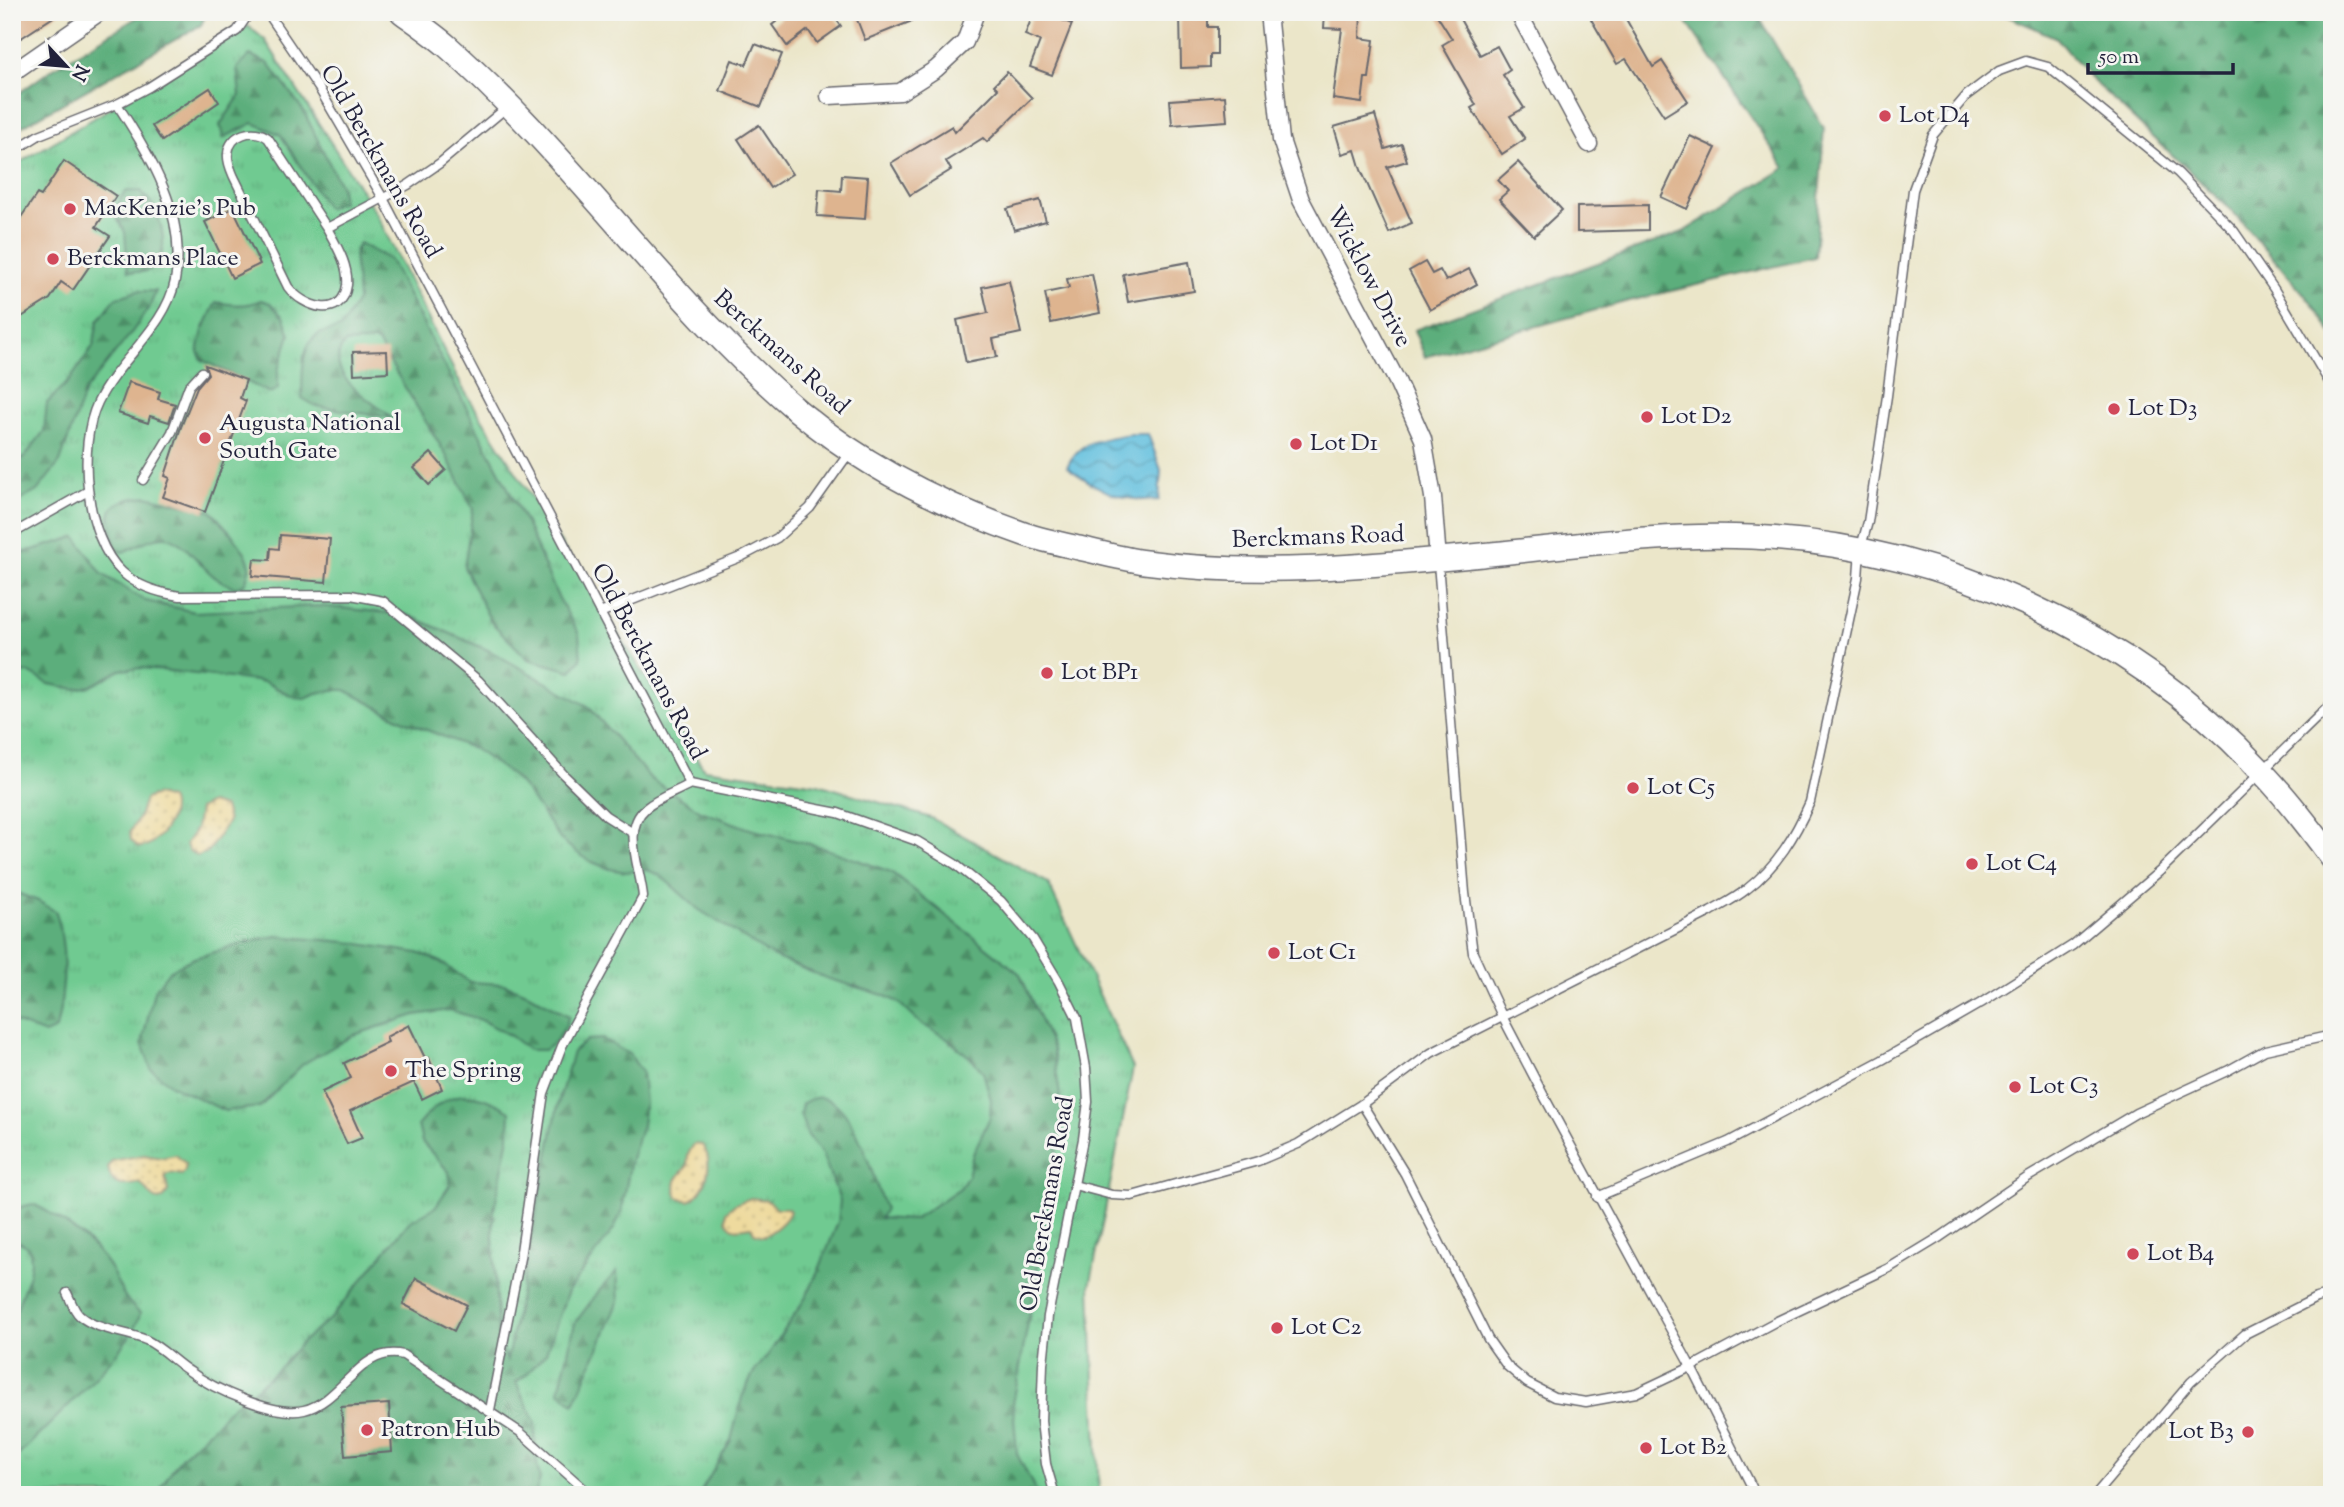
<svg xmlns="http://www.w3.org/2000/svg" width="2344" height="1507" font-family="'Sorts Mill Goudy',serif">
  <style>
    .grass { fill: url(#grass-tufts); stroke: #497666; stroke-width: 2 }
    .forest { fill: url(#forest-firs); stroke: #3f685b; stroke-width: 2 }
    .sand { fill: url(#sand-dots); stroke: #887e6c; stroke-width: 2 }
    .water { fill: url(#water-waves); stroke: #41708c; stroke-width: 2 }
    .building { fill: #deb48f }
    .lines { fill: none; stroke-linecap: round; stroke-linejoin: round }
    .service-casing { stroke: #68676d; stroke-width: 11 }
    .minor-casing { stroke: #68676d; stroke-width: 19 }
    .secondary-casing { stroke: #68676d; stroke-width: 26 }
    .service { stroke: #fff; stroke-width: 8 }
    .minor { stroke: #fff; stroke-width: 16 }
    .secondary { stroke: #fff; stroke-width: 23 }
    .poi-dot { fill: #d1495b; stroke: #f6f6f2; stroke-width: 2.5 }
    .labels { text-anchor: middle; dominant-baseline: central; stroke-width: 6; stroke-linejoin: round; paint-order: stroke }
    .poi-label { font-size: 24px; fill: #22223b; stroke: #f6f6f2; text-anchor: start }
    .street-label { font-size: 24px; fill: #22223b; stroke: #f6f6f2 }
  </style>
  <defs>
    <pattern id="grass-tufts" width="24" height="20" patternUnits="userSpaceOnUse" patternTransform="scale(1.75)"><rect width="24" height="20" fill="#70ca91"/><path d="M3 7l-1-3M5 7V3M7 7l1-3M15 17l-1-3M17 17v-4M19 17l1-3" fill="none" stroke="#61ad7e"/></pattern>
    <pattern id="forest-firs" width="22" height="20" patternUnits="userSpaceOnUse" patternTransform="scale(1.75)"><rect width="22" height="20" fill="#5cae7b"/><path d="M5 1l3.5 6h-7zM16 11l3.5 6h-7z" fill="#4c8d66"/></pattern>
    <pattern id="sand-dots" width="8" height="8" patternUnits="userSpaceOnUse" patternTransform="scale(1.75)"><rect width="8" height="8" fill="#eeda9e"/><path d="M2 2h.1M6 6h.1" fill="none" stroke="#ccbb89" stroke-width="1.8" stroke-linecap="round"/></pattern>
    <pattern id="water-waves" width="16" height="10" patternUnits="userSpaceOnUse" patternTransform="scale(1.75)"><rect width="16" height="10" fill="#60bfde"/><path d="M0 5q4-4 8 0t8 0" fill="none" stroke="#4f9bb5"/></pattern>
  </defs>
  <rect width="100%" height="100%" fill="#f6f6f2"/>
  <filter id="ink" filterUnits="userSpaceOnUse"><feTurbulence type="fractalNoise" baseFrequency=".0143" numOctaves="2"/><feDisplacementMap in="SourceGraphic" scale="14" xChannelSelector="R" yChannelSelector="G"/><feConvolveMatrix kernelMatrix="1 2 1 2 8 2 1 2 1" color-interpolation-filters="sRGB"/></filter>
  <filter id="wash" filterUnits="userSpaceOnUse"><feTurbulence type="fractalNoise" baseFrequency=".00686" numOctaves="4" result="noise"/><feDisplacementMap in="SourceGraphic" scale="28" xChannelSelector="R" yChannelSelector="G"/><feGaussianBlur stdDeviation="1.57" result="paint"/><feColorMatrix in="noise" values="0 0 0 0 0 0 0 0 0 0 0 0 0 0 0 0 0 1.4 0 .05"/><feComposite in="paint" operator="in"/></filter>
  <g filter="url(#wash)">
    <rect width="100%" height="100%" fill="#ebe6c9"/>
    <path class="grass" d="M248,26L265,40L376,213L462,387L704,769L818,784L931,818L1048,883L1133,1068L1090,1286L1099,1495H12V167Z"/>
    <g class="forest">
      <path d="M146,12H207L201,25L12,132V98L55,67Z"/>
      <path d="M1680,12H1756L1824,128L1815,257L1625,302L1425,357L1414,330L1683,232L1785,168Z"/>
      <path d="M1998,12H2325L2332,23V333L2312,303L2232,211L2090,78L2057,38Z"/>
      <path d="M250,55L268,63L303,110L341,187L342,202L327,208L280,134L253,123L223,138L220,125L240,95L237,68Z"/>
      <path d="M127,191H141C145,195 149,200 152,204C168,231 172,280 128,271L125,232L118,220L115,211L121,197Z"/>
      <path d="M359,243L390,260L527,525L556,593L579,634L581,659L571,671L528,659L491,622L464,567L473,509L446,455L377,341L345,343C319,373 373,402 393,418L316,406L302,398C303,379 299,344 319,334C326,331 334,330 341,328L358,299L354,254Z"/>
      <path d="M137,291H156L150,306L132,332L85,391L60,462L37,491L12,505V464L24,458L44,431L47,403L69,381L93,346L98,321L116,298Z"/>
      <path d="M261,300L270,303L284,318L290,335L278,370V389L270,393L202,360L198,352L203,330L216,302C232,305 245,307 261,300Z"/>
      <path d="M147,496L211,511L231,533L246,554L250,565L246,582L236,588C230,585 222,582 216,578C201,568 182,536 164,537C148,537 136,548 122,552L116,548C106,509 105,502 147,496Z"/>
      <path d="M76,537L102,574L146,601L195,612L319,606L408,615L490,651L588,706L651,779L701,811L750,829L818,846L891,872L1020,974L1053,1049L1063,1115L1031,1307L1013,1404L1017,1454L1038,1495H699L731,1440L742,1397L753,1374L770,1352L806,1297L820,1267L838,1222L840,1200L822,1154L807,1134L800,1114L802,1104C849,1070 873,1181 885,1209L880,1218L913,1220L960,1188L968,1176L973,1154L990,1117L991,1100L983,1072L972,1059L946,1038L920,1023L898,1002L883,995L826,978L774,957L698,909L660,875L647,870L625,872L610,869L592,862L576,852L560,839L528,793L514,777L490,760L474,749L402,720L345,690H332L317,693L305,698L294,697L265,682L143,668L120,670L91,686L75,689L49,684L30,673L12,671V556Z"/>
      <path d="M12,891L38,901L56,912C68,951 65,990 56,1029L45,1034L12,1021Z"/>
      <path d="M276,936L347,942L418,953L439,961L470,982L504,984L527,993L569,1016L565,1027L555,1042L544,1050H529L511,1036L481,1020L450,1010L415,1015L354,1035L303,1064L260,1107L225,1111L172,1086L151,1069L142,1043L154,991L169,971L191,959L251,941Z"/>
      <path d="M603,1039L629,1054L642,1072L645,1103L642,1125L631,1159L622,1211L614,1229L568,1291L546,1353L526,1375L516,1382L535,1422L536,1460L540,1479L535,1495L165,1494L161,1486L182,1456L212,1428L233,1405L248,1395L278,1369L303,1341L332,1317L409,1222L435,1207L450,1185L449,1172L422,1142L418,1125C448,1088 471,1088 510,1111L509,1137L494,1210L493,1235L498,1338L507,1360L559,1100L573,1052L587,1040Z"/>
      <path d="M33,1204C60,1217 94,1242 110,1268C121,1287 121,1297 140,1313C136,1347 39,1432 12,1462V1322L29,1274L31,1261L30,1252L24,1244L12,1239V1212L16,1208Z"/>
      <path d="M617,1271L619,1301L574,1404L559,1391L575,1323L599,1291Z"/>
    </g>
    <g class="sand">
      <path d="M156,795L170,799C179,816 156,848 138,847L131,840L130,832L139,817L145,799Z"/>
      <path d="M210,803L224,807L228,821L208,852L197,856L188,850L186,844L196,829L199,809Z"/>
      <path d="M694,1144L702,1145C715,1159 707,1195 688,1201L678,1197C671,1182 678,1177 687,1166L688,1154Z"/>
      <path d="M144,1155L161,1158L176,1155L186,1164L185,1170L182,1175L170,1173L165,1175L168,1191C158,1212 148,1190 140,1183C123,1186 112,1189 108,1168L112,1161Z"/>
      <path d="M751,1198L766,1200L777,1208H787L790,1211C787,1221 773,1232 763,1236L754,1233L751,1227C740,1228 733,1233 726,1220V1212L735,1204Z"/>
    </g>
    <path class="water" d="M1130,434H1148L1161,470L1159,500C1119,502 1099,490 1067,467C1079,439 1104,439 1130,434Z"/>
    <g id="blocks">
      <g class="building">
        <path d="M12,12H61L12,44Z"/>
        <path d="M789,12H831L841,26L817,43L808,30L787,46L772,25Z"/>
        <path d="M854,12H932V13L865,40Z"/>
        <path d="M1034,12H1041L1072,24L1052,75L1030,67L1040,41L1025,35Z"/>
        <path d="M1180,12H1208V27H1217V55H1210V67L1181,68Z"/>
        <path d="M1325,12H1361L1360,38L1374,40L1369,78H1365L1362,103L1333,99L1342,29L1324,28Z"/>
        <path d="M1435,12H1456L1480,55L1497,46L1510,70L1503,75L1524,108L1510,116L1525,139L1502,154L1471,108L1476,105L1442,45L1452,39Z"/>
        <path d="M1601,12H1622L1653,67L1662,61L1688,101L1664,116L1626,59L1617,64L1591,19Z"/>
        <path d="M755,44L782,54L761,107L720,91L732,60L746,65Z"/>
        <path d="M1007,72L1032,98L987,142L983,138L946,161L951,170L910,195L891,163L952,126L955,132L998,89L994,85Z"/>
        <path d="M210,88L219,102L162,141L152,126Z"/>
        <path d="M1225,96L1227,121L1172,125L1170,100Z"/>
        <path d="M1375,115L1385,149L1402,144L1407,161L1387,167L1412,223L1389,233L1361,170L1355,150L1342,154L1334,127Z"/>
        <path d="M759,125L792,174L770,188L738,139Z"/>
        <path d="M1690,136L1716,148L1687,209L1661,197Z"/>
        <path d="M64,161L116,196L96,227L110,236L73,290L61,282L50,299L12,323V222L17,223L37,194L41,196Z"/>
        <path d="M1518,162L1562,210L1534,236L1499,199L1508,191L1498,180Z"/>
        <path d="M842,175L868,177L865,219L817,216L819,189L841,191Z"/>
        <path d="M1040,200L1046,221L1014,230L1007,209Z"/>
        <path d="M1648,205V230L1577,232V207Z"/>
        <path d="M233,208L260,264L232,278L205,222Z"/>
        <path d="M1189,262L1194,291L1128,302L1123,274Z"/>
        <path d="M1425,262L1432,274L1440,270L1446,281L1469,269L1477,284L1430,310L1409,271Z"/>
        <path d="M1092,274L1100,313L1051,323L1045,293L1069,288L1067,279Z"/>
        <path d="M1009,281L1021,333L993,339L997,357L966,363L957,320L988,313L982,287Z"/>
        <path d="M387,351L388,372L354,374L353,352Z"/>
        <path d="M205,365L246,380L240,398L246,401L205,512L163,497L170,478L165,476L181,427L197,387L208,374Z"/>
        <path d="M129,382L160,392L158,399L175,404L169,422L150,416L148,423L118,413Z"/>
        <path d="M431,453L446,470L429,485L414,468Z"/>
        <path d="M280,535L330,539L326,582L252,576L254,559L270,560L271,548L279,549Z"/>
        <path d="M409,1025L426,1060L429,1058L442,1089L422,1099L414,1082L350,1111L362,1138L347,1144L322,1092L351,1078L344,1063L388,1042L386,1037Z"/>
        <path d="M416,1278L467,1305L454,1331L403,1304Z"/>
        <path d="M389,1404L392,1452L345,1456L341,1407Z"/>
      </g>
    </g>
  </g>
  <g filter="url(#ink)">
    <use href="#blocks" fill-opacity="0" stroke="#68676d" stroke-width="2"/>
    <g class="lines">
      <g class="service-casing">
        <g id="service">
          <path d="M267,12L320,90L384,200L690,784L838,813L917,841L955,864L1001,901L1033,939L1059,982L1077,1018L1086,1068L1088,1102L1083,1139L1048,1316L1043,1364L1041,1421L1046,1464L1055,1495"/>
          <path d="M117,104C151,157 188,216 175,281C166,327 118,360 98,402C77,445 85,538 122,572C138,587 159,593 180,596L351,595L383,601L478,680L564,775L606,816L633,833"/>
          <path d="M12,152L39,135L117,104L149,87L237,31L250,12"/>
          <path d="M327,228L268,138C254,127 229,134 228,154C227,162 231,170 234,177L288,287C303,307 342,321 347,285C349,265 336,245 327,228L408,185L440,163L506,108"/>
          <path d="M143,480L172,432L189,386L202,372"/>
          <path d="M12,534L88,491"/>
          <path d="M1438,563L1465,893L1473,953L1502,1016L1545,1098L1691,1367L1756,1495"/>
          <path d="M600,613L743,556L777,538L810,508L849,453"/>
          <path d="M1362,1104L1405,1174L1488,1339L1507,1366L1527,1383L1554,1397L1586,1402L1636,1393L1691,1367L1775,1322L1889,1268L1940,1237L2028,1177L2136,1113L2227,1071L2265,1050L2332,1035"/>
          <path d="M1074,1185L1112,1195L1132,1196L1258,1161L1298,1144L1362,1104L1431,1053L1710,912C1722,905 1736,898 1747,889C1777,866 1795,836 1810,802L1858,578L1860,550L1868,522L1887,396L1913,190L1933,135L1967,95L1999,71L2026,61L2048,67L2178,173L2234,231L2274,289L2332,387"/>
          <path d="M1597,1197L1728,1142L1882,1060L1981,1003L2073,945L2160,871L2332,703"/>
          <path d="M67,1293C71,1301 74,1311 80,1316C98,1331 125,1331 146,1340C161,1347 175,1362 189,1371C213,1389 275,1417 304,1410C343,1401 360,1345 403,1355L520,1432L591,1495"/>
          <path d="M490,1410L520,1258L544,1093L562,1046L643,897C641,869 621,829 646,808C658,798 676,792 690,784"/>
          <path d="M2095,1495L2191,1382L2245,1334L2316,1298L2332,1294"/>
        </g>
      </g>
      <g class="minor-casing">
        <g id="minor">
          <path d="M1268,12L1281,140L1301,200L1397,381L1423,439L1433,497L1438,560"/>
          <path d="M1518,12L1589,144"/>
          <path d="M12,73L100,12"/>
          <path d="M829,96L900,92L936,69L965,42L976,12"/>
        </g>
      </g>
      <g class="secondary-casing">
        <path id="secondary" d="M402,12C417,23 433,34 447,46C574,158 669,301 798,411C864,466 944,506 1024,534C1042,540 1061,544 1079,548C1101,553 1123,559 1145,562C1257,577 1371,566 1482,555C1571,546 1661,533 1751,537C1941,545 2132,632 2261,771C2287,798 2310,828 2332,858"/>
      </g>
      <use href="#service" class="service"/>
      <use href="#minor" class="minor"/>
      <use href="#secondary" class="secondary"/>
    </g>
  </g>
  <g class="poi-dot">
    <circle cx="1885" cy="116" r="7"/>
    <circle cx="70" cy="209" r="7"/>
    <circle cx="53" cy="259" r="7"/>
    <circle cx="2114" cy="409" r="7"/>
    <circle cx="1647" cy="417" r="7"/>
    <circle cx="205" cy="438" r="7"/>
    <circle cx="1296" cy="444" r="7"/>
    <circle cx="1047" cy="673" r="7"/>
    <circle cx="1633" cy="788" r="7"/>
    <circle cx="1972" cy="864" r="7"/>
    <circle cx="1274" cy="953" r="7"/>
    <circle cx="391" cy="1071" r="7"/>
    <circle cx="2015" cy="1087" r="7"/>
    <circle cx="2133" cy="1254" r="7"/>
    <circle cx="1277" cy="1328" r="7"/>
    <circle cx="367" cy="1430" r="7"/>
    <circle cx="2248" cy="1432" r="7"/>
    <circle cx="1646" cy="1448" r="7"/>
  </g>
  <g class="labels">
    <g class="poi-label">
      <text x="1899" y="116">Lot D4</text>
      <text x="84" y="209">MacKenzie's Pub</text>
      <text x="67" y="259">Berckmans Place</text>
      <text x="2128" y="409">Lot D3</text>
      <text x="1661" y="417">Lot D2</text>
      <text x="219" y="424">Augusta National<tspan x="219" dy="28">South Gate</tspan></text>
      <text x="1310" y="444">Lot D1</text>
      <text x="1061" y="673">Lot BP1</text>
      <text x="1647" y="788">Lot C5</text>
      <text x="1986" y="864">Lot C4</text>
      <text x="1288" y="953">Lot C1</text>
      <text x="405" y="1071">The Spring</text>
      <text x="2029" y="1087">Lot C3</text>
      <text x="2147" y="1254">Lot B4</text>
      <text x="1291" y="1328">Lot C2</text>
      <text x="381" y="1430">Patron Hub</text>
      <text x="2234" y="1432" text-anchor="end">Lot B3</text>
      <text x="1660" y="1448">Lot B2</text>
    </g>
    <g class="street-label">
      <text transform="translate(380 162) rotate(60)">Old Berckmans Road</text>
      <text transform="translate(1368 277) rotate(62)">Wicklow Drive</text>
      <text transform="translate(781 353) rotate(42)">Berckmans Road</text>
      <text transform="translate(1318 538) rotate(-2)">Berckmans Road</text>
      <text transform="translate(648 662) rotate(62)">Old Berckmans Road</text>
      <text transform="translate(1048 1204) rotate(-80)">Old Berckmans Road</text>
    </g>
  </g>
  <rect width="2344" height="1507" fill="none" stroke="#f6f6f2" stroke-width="42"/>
  <g transform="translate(66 66) rotate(116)" stroke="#f6f6f2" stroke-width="5" paint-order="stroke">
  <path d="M0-5L12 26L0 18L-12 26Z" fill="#22223b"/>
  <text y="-10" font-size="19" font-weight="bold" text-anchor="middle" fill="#22223b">N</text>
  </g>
  <path d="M2088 63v10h145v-10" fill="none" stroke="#22223b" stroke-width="3.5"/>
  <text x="2099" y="63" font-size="21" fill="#22223b" stroke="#f6f6f2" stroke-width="5" paint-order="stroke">50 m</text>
</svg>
